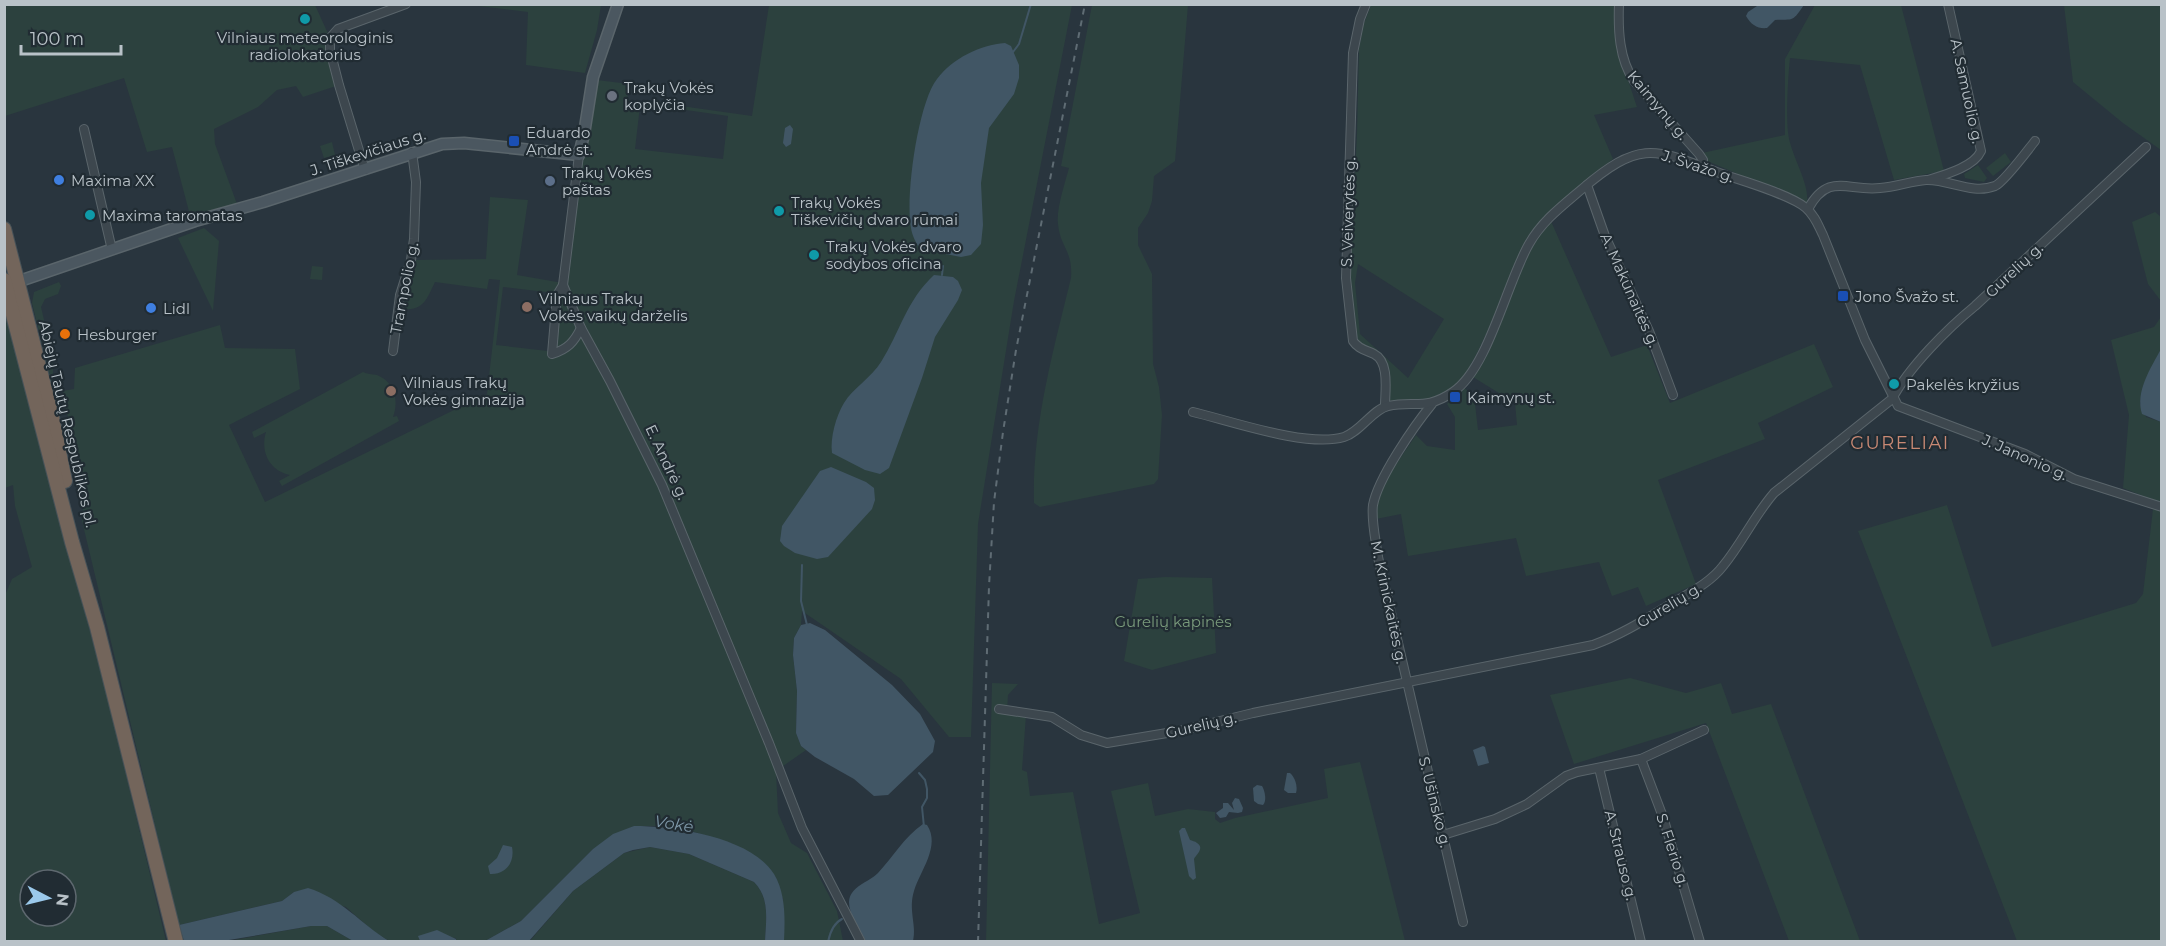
<svg xmlns="http://www.w3.org/2000/svg" width="2166" height="946" font-family="Montserrat,sans-serif">
  <style>
    .green { fill: #2c413e; fill-rule: evenodd }
    .water { fill: #415665 }
    .lines { fill: none; stroke-linecap: round; stroke-linejoin: round }
    .stream { stroke: #415665; stroke-width: 2 }
    .street-casing { stroke: #5a656b; stroke-width: 10 }
    .secondary-casing { stroke: #5a656b; stroke-width: 13 }
    .highway-casing { stroke: #475258; stroke-width: 16 }
    .street { stroke: #3d474e; stroke-width: 8 }
    .secondary { stroke: #4b5760; stroke-width: 10 }
    .highway { stroke: #73655b; stroke-width: 14 }
    .rail { stroke: #5f6c74; stroke-width: 2; stroke-dasharray: 6 6; stroke-linecap: butt }
    .culture-dot { fill: #0f9aa8; stroke: #212c33; stroke-width: 2 }
    .worship-dot { fill: #6b7280; stroke: #212c33; stroke-width: 2 }
    .transit-dot { fill: #1a4fb4; stroke: #212c33; stroke-width: 2 }
    .shop-dot { fill: #3f7fe0; stroke: #212c33; stroke-width: 2 }
    .service-dot { fill: #5c6f8a; stroke: #212c33; stroke-width: 2 }
    .education-dot { fill: #8d6e63; stroke: #212c33; stroke-width: 2 }
    .food-dot { fill: #e8710a; stroke: #212c33; stroke-width: 2 }
    .labels { text-anchor: middle; dominant-baseline: central; stroke-width: 4.5; stroke-linejoin: round; paint-order: stroke }
    .poi-label { font-size: 15px; fill: #b9c2c8; stroke: #212c33; text-anchor: start }
    .street-label { font-size: 15px; fill: #b9c2c8; stroke: #212c33 }
    .park-label { font-size: 15px; fill: #7a9b7c; stroke: #212c33 }
    .water-label { font-size: 16px; font-style: italic; fill: #7e97a8; stroke: #212c33 }
    .quarter-label { font-size: 18px; letter-spacing: 1.5px; fill: #c98974; stroke: #212c33 }
  </style>
  <rect width="100%" height="100%" fill="#29353e"/>
  <g class="green">
    <path d="M4,5H315L330,38L339,85L303,97L296,86L277,90L258,107L214,129L215,144L237,204L191,219L172,147L147,152L124,78L5,116Z"/>
    <path d="M470,5H601L597,30L585,73L526,65L528,12Z"/>
    <path d="M769,5H1072L1014,301L978,524L971,737H949L901,679L802,611L801,625L794,638L793,655L797,691L796,733L801,746L806,750L776,771L778,813L791,843L807,853L837,911L843,941H784L783,898L733,844L691,831L660,826H634L593,849L521,921L485,941H456V938L419,936L420,941H389L374,932L346,907L294,892L282,901L179,925L82,521C84,498 84,478 79,455C74,434 65,414 63,391L74,389L75,368L220,325L225,348L295,349L300,389L229,425L265,502L487,394L500,280L489,279L487,289L435,282C425,303 423,311 398,309L411,260L486,259L490,197L528,200L517,275L563,283L579,155L587,156L593,94L597,80L629,84L627,100L674,107L675,110L640,106L635,149L723,159L728,116L679,109L681,106L752,116ZM503,287L554,293L548,351L496,345Z"/>
    <path d="M1092,5H1188L1175,161L1154,176L1152,201L1148,213L1138,228V245L1152,274L1153,364L1159,387L1162,415L1158,479L1154,484L1040,507L1034,503C1032,426 1053,352 1071,278C1073,250 1060,247 1058,224C1056,209 1065,183 1069,168L1061,166Z"/>
    <path d="M1371,5H1616C1612,39 1627,75 1637,107L1594,115L1613,159L1543,218C1510,257 1501,308 1477,353C1471,364 1466,375 1457,384C1441,400 1410,405 1388,400L1376,352L1362,344L1358,339L1355,331L1350,274L1357,134L1359,49L1363,26ZM1358,264L1444,319L1408,378L1360,334L1355,283Z"/>
    <path d="M1815,5H1901L1944,171L1894,180L1860,65L1790,58C1788,76 1786,114 1788,132C1790,155 1810,182 1807,203L1693,155L1785,135V59Z"/>
    <path d="M2064,5H2161V150L2123,123L2073,82Z"/>
    <path d="M332,142L335,155L324,158L320,146Z"/>
    <path d="M2005,153L2011,162L1993,176L1986,168Z"/>
    <path d="M1978,165L1987,178L1984,182L1965,178L1964,174Z"/>
    <path d="M2155,212L2161,217V301L2148,284L2132,222Z"/>
    <path d="M1550,219L1611,357L1647,345L1670,403L1814,344L1833,387L1758,423L1765,439L1658,480L1696,584L1646,606L1638,587L1612,596L1599,562L1526,576L1516,538L1408,556L1401,514L1376,519C1374,491 1401,458 1416,435L1427,446L1455,450V417L1447,404L1464,388L1474,395L1478,430L1517,425L1515,403L1473,377L1486,354L1532,245Z"/>
    <path d="M204,228L219,241L213,311L178,238Z"/>
    <path d="M312,266L323,267L322,280L310,279Z"/>
    <path d="M59,282L61,286L58,294L45,299L41,307L53,358V388L32,303L34,292Z"/>
    <path d="M4,310L105,687L166,941H5V595L12,579L32,567L15,506L13,485L5,488ZM30,880H66V916H30Z"/>
    <path d="M2161,317V349L2143,386L2140,404L2146,417L2161,422V503L2123,488L2129,415L2111,340L2154,327Z"/>
    <path d="M363,372C367,374 372,374 377,375C395,382 399,401 393,417L397,416L399,421L282,486L279,481L290,475C269,471 260,451 266,432L254,438L252,432Z"/>
    <path d="M1947,505L1992,647L2136,603L2143,594L2153,509L2161,511V941H2017L1858,531Z"/>
    <path d="M1166,577L1212,578L1216,653L1152,670L1124,661L1138,579Z"/>
    <path d="M1630,678L1686,693L1721,683L1732,714L1771,704L1860,941H1789L1706,723L1574,764L1550,695Z"/>
    <path d="M992,683L1018,684L1008,695L1007,712L1026,715L1022,770L1027,772L1030,796L1073,792L1099,924L1140,913L1111,791L1148,783L1155,816L1188,809L1215,812V819L1220,823L1235,818L1328,798L1324,769L1360,762L1405,941L986,942Z"/>
    <path d="M650,847L689,854L754,882C770,898 766,920 765,941L529,942L573,891L624,853Z"/>
    <path d="M311,926H327L353,941L223,942Z"/>
  </g>
  <g class="water">
    <path d="M1760,4H1804V5C1792,22 1795,19 1775,20L1767,28C1758,29 1751,25 1746,16L1748,12Z"/>
    <path d="M1005,43L1011,46L1019,65V78L1014,94L989,128L981,183L983,225L981,244L971,255L961,257L920,249C916,243 912,235 911,228C905,197 918,103 937,79C953,58 980,45 1005,43Z"/>
    <path d="M790,125L793,129L791,144L786,147L783,143L785,128Z"/>
    <path d="M934,275L953,277L958,281L962,290L958,300L935,337L922,378L889,468L880,474L865,470L832,453C830,438 836,416 844,403C853,388 871,378 881,362C900,332 906,301 934,275Z"/>
    <path d="M2161,349V422L2142,414C2135,391 2151,368 2161,349Z"/>
    <path d="M831,467L866,482L874,488L875,500L872,509L828,557L817,559L795,553L784,546L780,541L782,526L820,471Z"/>
    <path d="M810,623L825,630L892,685L920,714L935,741L933,752L888,795L874,796L854,779L815,757L801,746L796,733L797,691L793,655L794,638L801,625Z"/>
    <path d="M1483,746L1485,747L1489,763L1478,766L1473,750Z"/>
    <path d="M1287,773H1290C1295,777 1298,787 1296,793H1288L1284,790Z"/>
    <path d="M1257,785L1262,786C1265,791 1267,801 1263,805L1258,804L1254,801L1253,788Z"/>
    <path d="M1235,798L1239,799L1243,808L1242,812L1238,813L1229,812L1226,817L1220,818L1216,813L1223,808V803H1228L1234,810L1232,803Z"/>
    <path d="M923,824L927,825C941,846 920,871 914,891C908,910 917,925 913,941H866C860,930 849,915 849,902C850,886 868,883 878,873C893,857 904,837 923,824Z"/>
    <path d="M634,826C674,826 751,837 774,874C786,894 785,919 784,941H765C766,920 770,898 754,882L689,854L650,847L633,850L624,853L573,891L529,941H485L521,921L593,849L613,834Z"/>
    <path d="M1182,828H1185L1190,840C1192,841 1195,841 1197,843C1205,848 1196,855 1194,859L1196,878L1193,880L1189,876L1179,831Z"/>
    <path d="M503,845L512,847C515,862 506,875 490,874L488,866L497,858Z"/>
    <path d="M308,888C341,898 361,924 389,941H353L327,926H311L223,941H184L179,925L282,901L294,892Z"/>
    <path d="M437,930L456,939V941H420L418,936Z"/>
  </g>
  <g class="lines">
    <g class="stream">
      <path d="M1013,52L1019,44L1031,4"/>
      <path d="M942,275L943,266"/>
      <path d="M802,565L801,601L807,625"/>
      <path d="M919,773L925,780L927,789V798L922,807L924,827"/>
      <path d="M828,942C830,932 834,923 842,919"/>
    </g>
    <g class="street-casing">
      <g id="street">
        <path d="M1366,4L1360,19L1353,53L1346,278L1353,341C1358,349 1366,350 1374,354C1390,362 1385,391 1385,406"/>
        <path d="M1619,4C1618,30 1619,59 1634,81L1699,154L1703,160L1701,166"/>
        <path d="M84,129L112,250"/>
        <path d="M579,155L563,285L581,328L610,381L662,485L769,743L802,828L861,942"/>
        <path d="M365,170L339,85L330,50V38L338,29L406,4"/>
        <path d="M1928,180C1944,175 1974,167 1981,151L1948,4"/>
        <path d="M1587,185L1605,236L1649,331L1673,395"/>
        <path d="M1808,209C1829,171 1848,192 1880,188C1896,187 1911,181 1926,180C1949,179 1972,195 1995,186C2004,182 2027,151 2035,141"/>
        <path d="M563,285L557,295L552,354C568,349 574,342 581,328"/>
        <path d="M393,351L400,295L411,260L414,239L416,182L412,152"/>
        <path d="M1432,404C1414,426 1378,478 1373,505C1371,521 1376,541 1378,557L1463,922"/>
        <path d="M1193,412C1231,421 1307,448 1344,437C1360,432 1373,409 1388,406C1415,400 1425,411 1453,392C1488,369 1507,282 1529,244C1542,221 1562,206 1582,189C1641,139 1654,148 1722,174C1743,181 1791,195 1806,208C1815,216 1818,225 1823,235L1865,340L1898,406L2025,454L2074,479L2162,507"/>
        <path d="M999,709L1052,717L1081,735L1107,743L1179,731L1253,713L1593,645C1621,635 1646,619 1671,604C1689,593 1710,583 1723,566C1742,543 1754,516 1774,493L1892,399C1909,367 1947,329 1975,306L2146,147"/>
        <path d="M1641,759L1663,817L1700,942"/>
        <path d="M1599,768L1641,942"/>
        <path d="M1443,835L1495,819L1527,804L1566,776L1577,772L1641,759L1704,730"/>
      </g>
    </g>
    <g class="secondary-casing">
      <path id="secondary" d="M11,284L195,221L263,202L442,144L464,143L579,155L584,134L593,77L618,4"/>
    </g>
    <g class="highway-casing">
      <g id="highway">
        <path d="M4,229L52,417L65,481"/>
        <path d="M4,280L72,542L97,627L176,942"/>
      </g>
    </g>
    <use href="#street" class="street"/>
    <use href="#secondary" class="secondary"/>
    <use href="#highway" class="highway"/>
    <path class="rail" d="M978,942L989,586L994,502L1003,432L1016,350L1085,4"/>
  </g>
  <g class="culture-dot">
    <circle cx="305" cy="19" r="6"/>
    <circle cx="779" cy="211" r="6"/>
    <circle cx="90" cy="215" r="6"/>
    <circle cx="814" cy="255" r="6"/>
    <circle cx="1894" cy="384" r="6"/>
  </g>
  <circle class="worship-dot" cx="612" cy="96" r="6"/>
  <g class="transit-dot">
    <rect x="508" y="135" width="12" height="12" rx="3"/>
    <rect x="1837" y="290" width="12" height="12" rx="3"/>
    <rect x="1449" y="391" width="12" height="12" rx="3"/>
  </g>
  <g class="shop-dot">
    <circle cx="59" cy="180" r="6"/>
    <circle cx="151" cy="308" r="6"/>
  </g>
  <circle class="service-dot" cx="550" cy="181" r="6"/>
  <g class="education-dot">
    <circle cx="527" cy="307" r="6"/>
    <circle cx="391" cy="391" r="6"/>
  </g>
  <circle class="food-dot" cx="65" cy="334" r="6"/>
  <g class="labels">
    <g class="poi-label">
      <text x="305" y="37" text-anchor="middle">Vilniaus meteorologinis<tspan x="305" dy="17">radiolokatorius</tspan></text>
      <text x="624" y="87">Trakų Vokės<tspan x="624" dy="17">koplyčia</tspan></text>
      <text x="526" y="132">Eduardo<tspan x="526" dy="17">Andrė st.</tspan></text>
      <text x="562" y="172">Trakų Vokės<tspan x="562" dy="17">paštas</tspan></text>
      <text x="71" y="180">Maxima XX</text>
      <text x="791" y="202">Trakų Vokės<tspan x="791" dy="17">Tiškevičių dvaro rūmai</tspan></text>
      <text x="102" y="215">Maxima taromatas</text>
      <text x="826" y="246">Trakų Vokės dvaro<tspan x="826" dy="17">sodybos oficina</tspan></text>
      <text x="1855" y="296">Jono Švažo st.</text>
      <text x="539" y="298">Vilniaus Trakų<tspan x="539" dy="17">Vokės vaikų darželis</tspan></text>
      <text x="163" y="308">Lidl</text>
      <text x="77" y="334">Hesburger</text>
      <text x="403" y="382">Vilniaus Trakų<tspan x="403" dy="17">Vokės gimnazija</tspan></text>
      <text x="1906" y="384">Pakelės kryžius</text>
      <text x="1467" y="397">Kaimynų st.</text>
    </g>
    <g class="street-label">
      <text transform="translate(1967 91) rotate(78)">A. Samuolio g.</text>
      <text transform="translate(1658 105) rotate(50)">Kaimynų g.</text>
      <text transform="translate(368 152) rotate(-18)">J. Tiškevičiaus g.</text>
      <text transform="translate(1698 166) rotate(18)">J. Švažo g.</text>
      <text transform="translate(1348 212) rotate(-88)">S. Veiverytės g.</text>
      <text transform="translate(2014 270) rotate(-43)">Gurelių g.</text>
      <text transform="translate(404 288) rotate(-79)">Trampolio g.</text>
      <text transform="translate(1630 290) rotate(66)">A. Makūnaitės g.</text>
      <text transform="translate(68 424) rotate(77)">Abiejų Tautų Respublikos pl.</text>
      <text transform="translate(2025 457) rotate(24)">J. Janonio g.</text>
      <text transform="translate(667 462) rotate(65)">E. Andrė g.</text>
      <text transform="translate(1389 602) rotate(78)">M. Krinickaitės g.</text>
      <text transform="translate(1669 605) rotate(-31)">Gurelių g.</text>
      <text transform="translate(1201 725) rotate(-13)">Gurelių g.</text>
      <text transform="translate(1435 802) rotate(76)">S. Ušinsko g.</text>
      <text transform="translate(1673 850) rotate(72)">S. Flerio g.</text>
      <text transform="translate(1621 855) rotate(76)">A. Strauso g.</text>
    </g>
    <g class="park-label">
      <text x="1173" y="621">Gurelių kapinės</text>
    </g>
    <g class="water-label">
      <text transform="translate(674 824) rotate(9)">Vokė</text>
    </g>
    <g class="quarter-label">
      <text x="1900" y="443">GURELIAI</text>
    </g>
  </g>
  <rect width="2166" height="946" fill="none" stroke="#b9c2c8" stroke-width="12"/>
  <g transform="translate(48 898) rotate(97)"><circle r="28" fill="#212c33" stroke="#5e686f" stroke-width="1.5"/>
  <path d="M0-4.5L10 22L0 15L-10 22Z" fill="#9bc9eb"/>
  <text y="-9" font-size="16" font-weight="bold" text-anchor="middle" fill="#b9c2c8">N</text>
  </g>
  <path d="M21 45v9h100v-9" fill="none" stroke="#b9c2c8" stroke-width="3"/>
  <text x="30" y="45" font-size="18" fill="#b9c2c8" stroke="#212c33" stroke-width="4.5" paint-order="stroke">100 m</text>
</svg>
